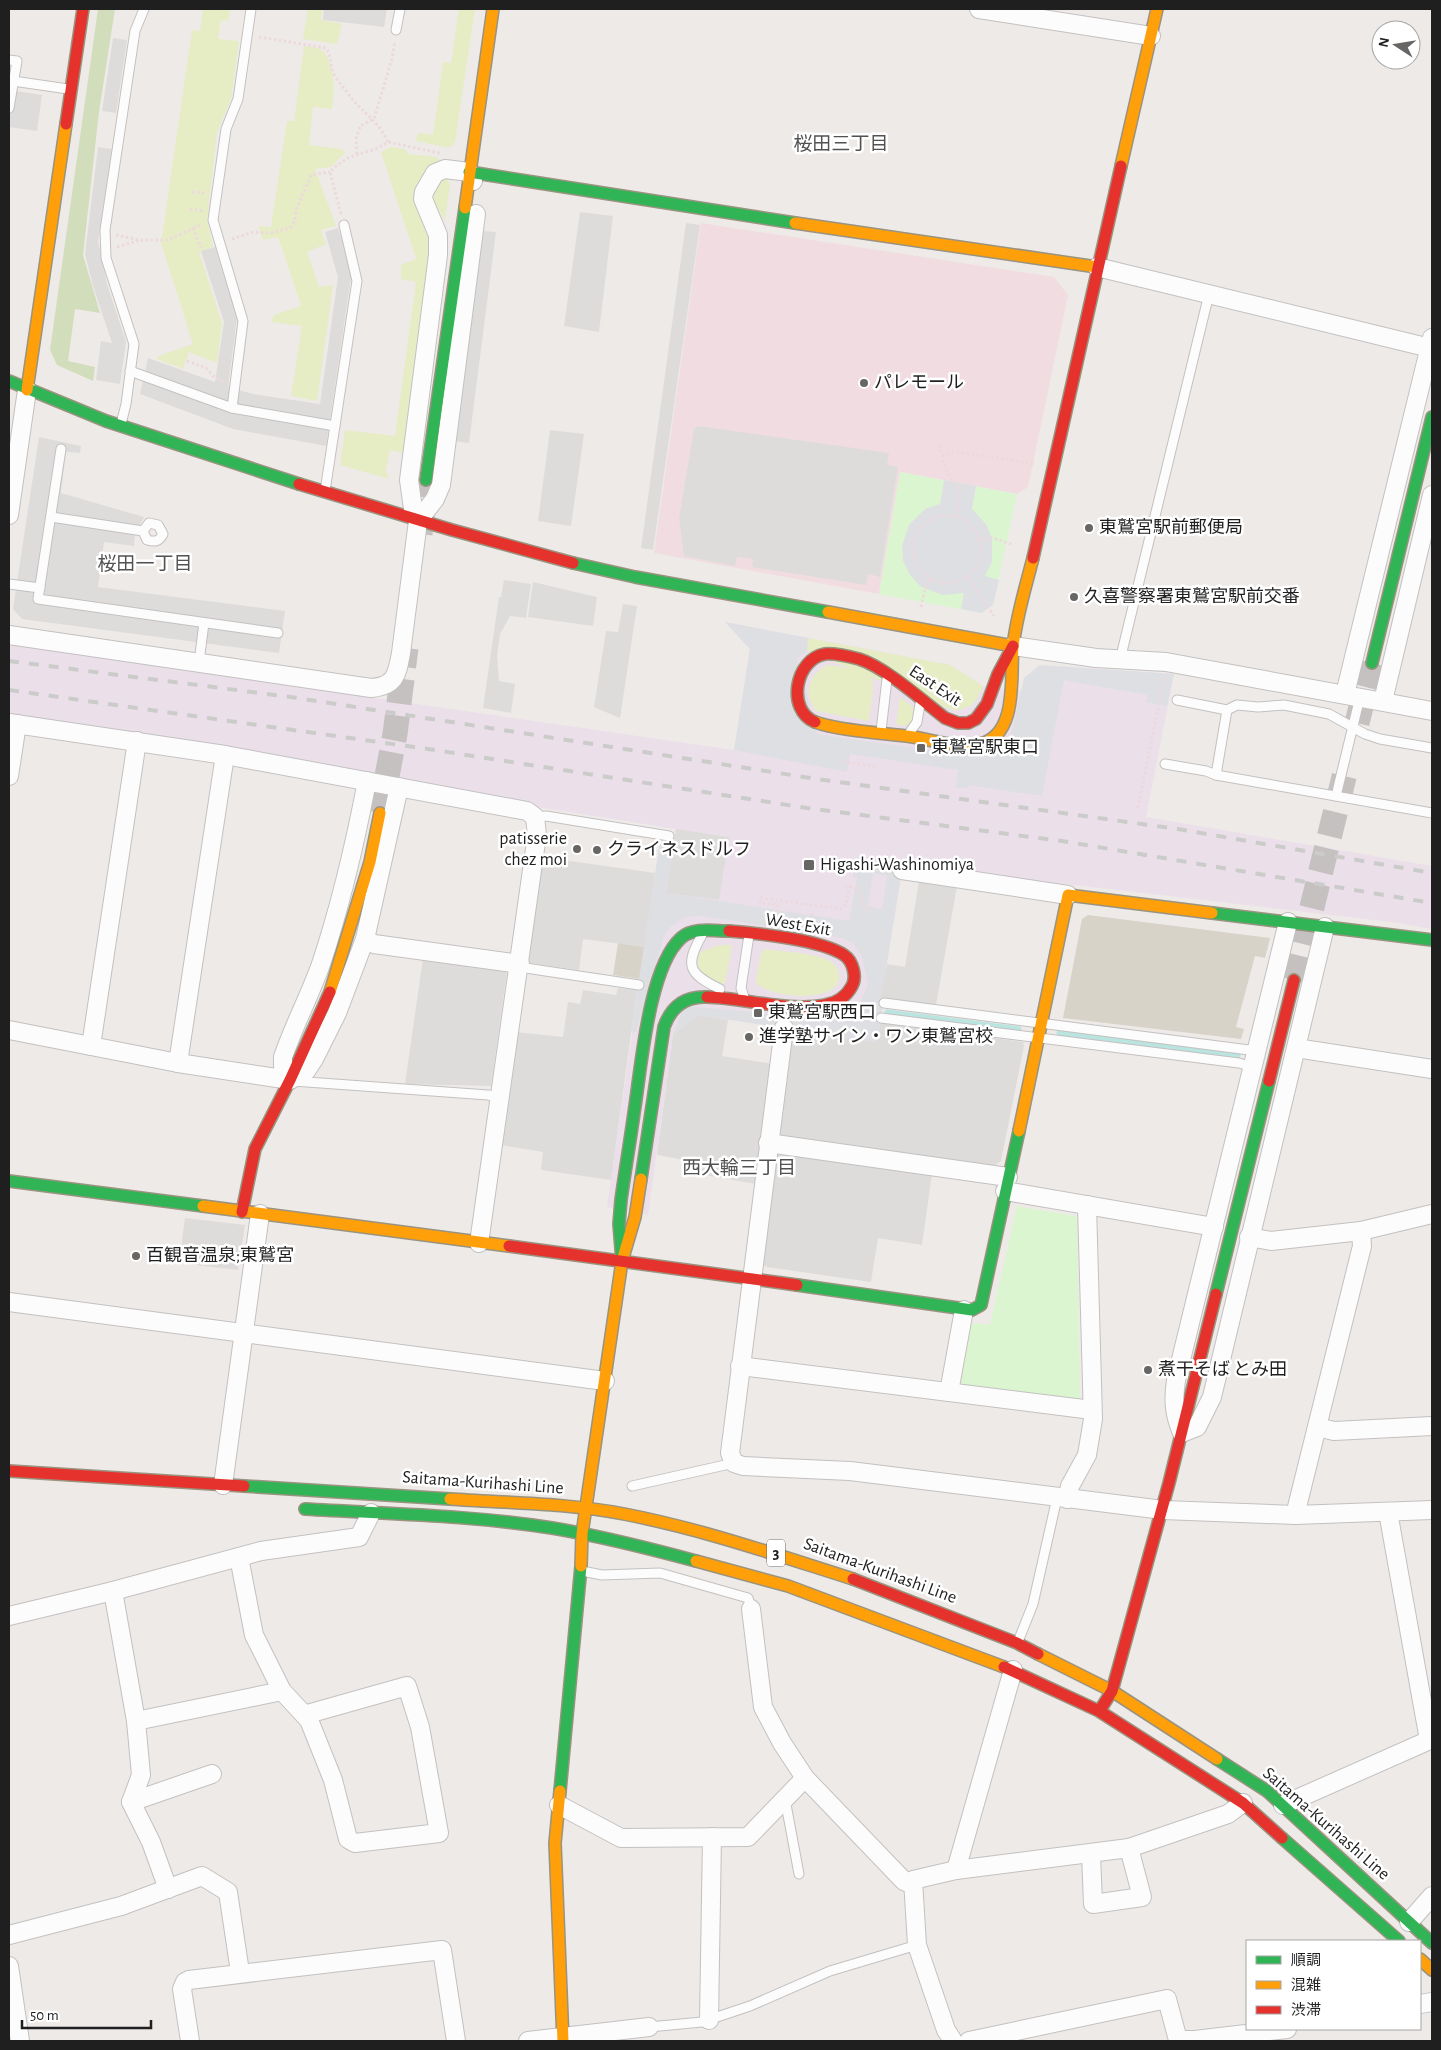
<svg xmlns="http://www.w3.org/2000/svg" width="1441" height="2050" font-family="'Alegreya Sans','Noto Sans JP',sans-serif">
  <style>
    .commercial { fill: #f1dde1 }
    .industrial { fill: #ebdfea }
    .construction { fill: #d8d3c9 }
    .grass { fill: #e6edc4 }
    .forest { fill: #d2debb }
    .park { fill: #dcf5d1 }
    .parking { fill: #dedcdb }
    .plaza { fill: #dedfe3; fill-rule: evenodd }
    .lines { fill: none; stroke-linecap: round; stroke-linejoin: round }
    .stream { stroke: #b9e4e0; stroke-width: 5 }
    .secondary-tunnel { stroke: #c5c1c0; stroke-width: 25; stroke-dasharray: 25 12; stroke-linecap: butt }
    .lane-casing { stroke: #c3c1c0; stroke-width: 11 }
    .street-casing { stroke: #c3c1c0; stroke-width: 20 }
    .fast-casing { stroke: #99937f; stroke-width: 14 }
    .slow-casing { stroke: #99937f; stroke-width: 14 }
    .jam-casing { stroke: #99937f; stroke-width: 14 }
    .path { stroke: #ecd9dd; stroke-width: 3; stroke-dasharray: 2.5 2.5; stroke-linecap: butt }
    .lane { stroke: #fcfcfc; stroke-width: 9 }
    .street { stroke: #fcfcfc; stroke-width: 18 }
    .fast { stroke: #30b455; stroke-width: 11 }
    .slow { stroke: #ff9f0a; stroke-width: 11 }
    .jam { stroke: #e5322d; stroke-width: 11 }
    .rail { stroke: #cbcbca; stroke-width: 4; stroke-dasharray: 10 10; stroke-linecap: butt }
    .poi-dot { fill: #676665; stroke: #fff; stroke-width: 2 }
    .labels { text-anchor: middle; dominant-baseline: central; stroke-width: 5; stroke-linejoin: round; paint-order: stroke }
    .shield { fill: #fff; stroke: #626262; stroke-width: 1 }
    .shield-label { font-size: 16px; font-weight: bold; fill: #1f1f1f }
    .poi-label { font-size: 18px; fill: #1f1f1f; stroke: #fff; text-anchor: start }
    .street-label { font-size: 18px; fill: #1f1f1f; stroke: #fff }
    .neighbourhood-label { font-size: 19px; fill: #525252; stroke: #fff }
  </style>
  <rect width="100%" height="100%" fill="#eeeae8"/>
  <path class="commercial" d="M701,223L1054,277L1068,295L1028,487L1017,494L900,472L879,594L654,553Z"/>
  <path class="industrial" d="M725,622L950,665L983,686L1020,691L1049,666L1174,674L1146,817L1432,866V929L1391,922L903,865L881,999H884L877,1042L698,1015L673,1035L648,1215L607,1207L660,842L673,844L675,829L538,807L237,751L9,714V644L210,671L243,679L734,750L750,649Z"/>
  <g class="construction">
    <path d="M1088,915L1270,938L1265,958L1255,956L1236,1027L1244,1029L1241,1039L1063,1018L1082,919Z"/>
    <path d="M618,943L645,947L640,979L613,975Z"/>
  </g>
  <g class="grass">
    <path d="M203,9H230L228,21L221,20L218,39L239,41L231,99L217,132L207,219L213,247L199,252L222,323L217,363L189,352L183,369L157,359L158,356L193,344L161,243L192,30L200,31Z"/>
    <path d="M308,9H322L321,20L342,24L337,44L303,39Z"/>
    <path d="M459,9H475L455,142L449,148L416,141L418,133L433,135L443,62L451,63Z"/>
    <path d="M304,46C310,47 319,47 323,51C335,64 335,93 332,109L313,107L309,145L342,149L345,153L331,167L315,169L336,226L321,230L326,244L307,252L319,287L333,285L317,401L291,396L302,326L271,322L274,315L301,306L278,237L263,240L258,226L271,227L287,121H294Z"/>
    <path d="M391,147L405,149L408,154L437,157L443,163L424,175L434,241L406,454L390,450L386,471L389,479L340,465L345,430L395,436L416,282L401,279V265L416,259L381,152Z"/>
    <path d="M446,177L450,185L445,221L432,199L439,181Z"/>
    <path d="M808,638L950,665L983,686C975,704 972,709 952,710L807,651Z"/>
    <path d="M827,665L861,670L872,678L873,689L869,721L816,711C803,692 808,676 827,665Z"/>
    <path d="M900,697L913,707C915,715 913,721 906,726L896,724Z"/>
    <path d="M719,945H732L725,984C708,981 692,972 700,952Z"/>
    <path d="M765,949C784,952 805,952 823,958C830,960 838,966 839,973C844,1007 764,997 756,982L761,953Z"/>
  </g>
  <path class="forest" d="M98,9H115L99,112L83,255L100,313L75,309L68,361L95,367L93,381L57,365L50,350Z"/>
  <g class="park">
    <path d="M900,472L1017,494L993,605L981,613L879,594Z"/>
    <path d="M1017,1206L1075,1216L1077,1219L1080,1400L966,1387L958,1378L967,1328L975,1323L990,1325Z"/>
  </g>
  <g class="parking">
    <path d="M324,9H387L384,27L323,20Z"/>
    <path d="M113,38L127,40L116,113L102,111Z"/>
    <path d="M9,90L42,95L37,131L9,127Z"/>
    <path d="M98,147L112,149L98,241L107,284L126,342L120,384L96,380L101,341L112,343L93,286L85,254Z"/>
    <path d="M580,212L613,216L599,332L564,326Z"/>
    <path d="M686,223L700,225L653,550L641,548Z"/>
    <path d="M338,228L352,271L326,446L233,429L140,394L148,358L215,382L224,322L201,251L215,247L237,318L228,387L253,394L320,404L338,277L325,232Z"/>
    <path d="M482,231L496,232L469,443L454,441Z"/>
    <path d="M698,426L889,453L887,465L898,467L880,577L868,574L866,585L752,567L753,559L737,557L735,566L684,556L679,518L694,429Z"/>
    <path d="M550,430L584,434L571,526L538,521Z"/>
    <path d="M39,437L81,446L80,453L66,452L61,493L144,517L135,534L134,546L104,542L98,587L285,611L279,653L22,619L13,609Z"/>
    <path d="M504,580L531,584L526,618L510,616L500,634L497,656L499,681L515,684L511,713L483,708L499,597H501Z"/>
    <path d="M533,582L597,597L593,626L528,617Z"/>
    <path d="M623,604L637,606L620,718L594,707L606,631L618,632Z"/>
    <path d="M676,829L729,837L719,900L666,893Z"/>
    <path d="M542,857L655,873L645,947L583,939L579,970L530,963L528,956Z"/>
    <path d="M919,881L957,886L936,1005L880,999L887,964L905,967Z"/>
    <path d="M423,958L507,971L491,1086L405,1084Z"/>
    <path d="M618,988L637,990L611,1180L541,1170L543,1152L501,1145L516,1032L563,1037L568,1002L580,1004L583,990L616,995Z"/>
    <path d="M698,1015L728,1020L722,1056L773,1064L756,1184L693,1173L694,1162L657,1155L673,1035Z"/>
    <path d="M880,1023L1023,1042L1024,1046L1001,1161L992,1167L780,1140L775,1134L791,1029L876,1042Z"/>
    <path d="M782,1152L932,1174L922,1245L878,1238L871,1282L767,1267L761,1264L776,1156Z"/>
    <path d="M185,1218L245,1225L238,1270L179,1263Z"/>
  </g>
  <g class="plaza">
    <path d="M944,480L976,486L972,509L986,524L992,538V562L985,576L999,580L993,605L981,613L961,609L964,593L943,595L921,587L910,575L903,561L902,546L909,525L925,509L940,504Z"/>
    <path d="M725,622L808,638L807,651L797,659L817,734L977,757L991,754L1002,748L1011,735L1024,678L1040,665L1174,674L1167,706L1146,702L1147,695L1064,680L1042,796L968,785L967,788H956L958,770L850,754L847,772L734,750L750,649Z"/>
    <path d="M660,842L673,845L666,893L849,921L857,878L853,877L857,857L903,864L881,999H884L877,1042L698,1015L673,1035L684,1006L755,1012L809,1021L831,1020L848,1015L859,1006L868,984L862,956L853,943L842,938L703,916L685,917L670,927L664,936L636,1032L631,1031ZM873,873L887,876L882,909L868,906Z"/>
  </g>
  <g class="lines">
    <g class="stream">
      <path d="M887,1012L1019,1029"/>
      <path d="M1059,1033L1238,1056"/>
    </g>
    <g class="secondary-tunnel">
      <path d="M420,534L426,480"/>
      <path d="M1357,723L1372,663"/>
      <path d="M380,813L395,734L406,648"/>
      <path d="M1294,980L1346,769"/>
    </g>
    <g class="lane-casing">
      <g id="lane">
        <path d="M396,30L400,9"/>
        <path d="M9,60L17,61L9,108"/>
        <path d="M13,81L68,89"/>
        <path d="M130,371L232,408L335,426"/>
        <path d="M232,408L243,321L213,220L226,129L238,99L251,9"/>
        <path d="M121,424L126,404L134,344L106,258L105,230L135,31L144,9"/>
        <path d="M61,449L38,599L278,633"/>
        <path d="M325,491L357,281L344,225"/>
        <path d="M51,517L143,531L149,523L158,525L163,534C159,542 155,542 147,540L143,531"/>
        <path d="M9,584L40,588"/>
        <path d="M1120,660L1209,294"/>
        <path d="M199,662L204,623"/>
        <path d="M1177,700L1227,710L1237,705L1258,707L1284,705L1329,714L1365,734L1380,739L1432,748"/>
        <path d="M881,731L887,679"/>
        <path d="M908,735L917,722L920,704"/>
        <path d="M1165,764L1206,771L1216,775L1432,813"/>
        <path d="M1216,775L1227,710"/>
        <path d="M1336,796L1360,697"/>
        <path d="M535,817L546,816L669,836"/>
        <path d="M702,935C684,966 689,974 720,989"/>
        <path d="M519,967L639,985"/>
        <path d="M744,997L741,988L749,935"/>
        <path d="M884,1003L1257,1051"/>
        <path d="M881,1018L1239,1063L1253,1067"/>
        <path d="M293,1081L488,1095L501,1098"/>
        <path d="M632,1486L734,1463"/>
        <path d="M582,1571L602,1575L660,1573L748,1598L751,1609"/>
        <path d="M1019,1639L1033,1604L1057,1498"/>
        <path d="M785,1799L799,1874"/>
        <path d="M649,2027L702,2022L750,2006L830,1971L917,1945"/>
      </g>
    </g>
    <g class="street-casing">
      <g id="street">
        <path d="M979,9L1151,36"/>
        <path d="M1097,267L1430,348"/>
        <path d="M9,515L27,390"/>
        <path d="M418,521L435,499L441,485L476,214"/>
        <path d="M9,635L371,688C396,686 397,674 401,653L418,521L413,509L409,480L438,255V235L423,199L424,192L435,173L445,169L469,172L473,181"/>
        <path d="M1013,646L1096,658L1166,662L1432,711"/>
        <path d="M1345,694L1432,338"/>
        <path d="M1383,701L1432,495"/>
        <path d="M9,723L225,755L527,811L535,817L537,835L479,1243"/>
        <path d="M9,776L17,724"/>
        <path d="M902,870L1068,895"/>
        <path d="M1288,922L1176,1380C1173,1400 1174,1414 1182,1433L1197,1427L1212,1397L1325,927"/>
        <path d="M365,939L374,944L520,964"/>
        <path d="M784,1028L730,1453L734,1463L743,1466L850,1471L1163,1510L1295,1515L1432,1510"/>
        <path d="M9,1030L178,1063L290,1080L306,1071L314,1059L337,1013L365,939L399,787"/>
        <path d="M91,1046L137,741"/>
        <path d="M1296,1048L1432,1069"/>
        <path d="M178,1063L225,755"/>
        <path d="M290,1080L283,1066V1057C294,1025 310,995 321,964C341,904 355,844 367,781"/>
        <path d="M768,1143L1008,1177"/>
        <path d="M1005,1191L1214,1227"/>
        <path d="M1249,1237L1271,1241L1361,1231L1432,1214"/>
        <path d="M9,1302L605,1381"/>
        <path d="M740,1366L1092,1410"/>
        <path d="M949,1392L964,1310"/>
        <path d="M1317,1427L1334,1431L1432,1426"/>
        <path d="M223,1485L260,1214"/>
        <path d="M1067,1499L1070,1486L1087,1455L1093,1419L1087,1205"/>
        <path d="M1388,1512L1429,1740"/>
        <path d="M1295,1515L1362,1246L1361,1231"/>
        <path d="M239,1557L254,1635L282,1691L309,1720L333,1780L348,1839L355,1843L439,1833L420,1727L407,1686L304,1715"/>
        <path d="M113,1591L136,1721L141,1775L131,1802L151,1842L168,1889"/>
        <path d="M751,1609L763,1707L782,1743L805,1778L904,1881L913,1885"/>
        <path d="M9,1616L113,1591L261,1551L359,1537L371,1513"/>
        <path d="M136,1721L282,1691"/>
        <path d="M131,1802L212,1774"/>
        <path d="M559,1805L621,1838L748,1837L805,1778"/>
        <path d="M1283,1805L1432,1739"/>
        <path d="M1091,1854L1093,1904L1142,1897L1129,1848"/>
        <path d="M956,1870L1013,1670"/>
        <path d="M1409,1922L1432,1896"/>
        <path d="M9,1935L121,1906L202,1876L228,1892L240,1972"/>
        <path d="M9,1966L20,2041"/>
        <path d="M1420,2004L1432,2002"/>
        <path d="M709,2020L712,1837"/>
        <path d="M190,2041L182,1989L185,1982L189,1980L442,1950L456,2041"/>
        <path d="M528,2041L649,2027"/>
        <path d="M953,2041L946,2030L917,1945L913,1880L956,1870L1129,1848L1228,1814L1243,1803"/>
        <path d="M969,2041L1167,1999L1178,2040H1195L1287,2029"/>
      </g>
    </g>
    <g class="fast-casing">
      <g id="fast">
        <path d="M469,172L795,223"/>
        <path d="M9,381L106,421L299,484"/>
        <path d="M426,480L465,208"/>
        <path d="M573,563L635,577L828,612"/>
        <path d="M1372,663L1432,417"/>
        <path d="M1212,913L1432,940"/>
        <path d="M641,1179L664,1027C671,1007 685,996 707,997"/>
        <path d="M9,1181L203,1206"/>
        <path d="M622,1261L619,1224L621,1200C625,1171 630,1142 634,1113C641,1070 648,968 681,938C693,927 714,931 729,931"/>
        <path d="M797,1285L972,1310L981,1305L1019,1131"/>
        <path d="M1216,1294L1269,1081"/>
        <path d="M244,1486L450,1499"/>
        <path d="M305,1509C387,1514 470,1515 552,1528C601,1536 648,1548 696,1561"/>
        <path d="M1217,1759L1267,1791L1432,1943"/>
        <path d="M560,1791L581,1566"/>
        <path d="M1282,1838L1399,1941"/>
      </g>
    </g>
    <g class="slow-casing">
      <g id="slow">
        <path d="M1121,166L1157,9"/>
        <path d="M465,208L493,9"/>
        <path d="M795,223L1097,267"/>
        <path d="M27,390L66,124"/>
        <path d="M828,612L1013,646"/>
        <path d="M815,722C840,731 885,733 913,737C933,740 960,749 980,744C1019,735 1010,674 1013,647C1016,617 1026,586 1033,558"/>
        <path d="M330,992L370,862L380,813"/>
        <path d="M1019,1131L1068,895L1212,913"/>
        <path d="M203,1206L509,1246"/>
        <path d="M450,1499C508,1503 567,1503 624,1514C702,1529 777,1555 853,1579"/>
        <path d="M696,1561L788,1586L1004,1667"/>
        <path d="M581,1566L582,1534L622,1261L635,1217L641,1179"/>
        <path d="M1038,1654L1112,1691L1217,1759"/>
        <path d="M560,1791L555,1843L563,2041"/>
        <path d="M1420,1959L1432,1970"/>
      </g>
    </g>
    <g class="jam-casing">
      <g id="jam">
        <path d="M66,124L83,9"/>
        <path d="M299,484L452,530L573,563"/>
        <path d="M1033,558L1121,166"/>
        <path d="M815,722C786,710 795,659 825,654C834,653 851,657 859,659C885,667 923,701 945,718L958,723H968L976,719L987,704L998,674L1013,646"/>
        <path d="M707,997C744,998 789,1012 825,1005C837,1003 846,997 852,986C857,977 853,961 844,955C822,940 757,933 729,931"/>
        <path d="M1269,1081L1294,980"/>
        <path d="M242,1212L255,1149L290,1080L330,992"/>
        <path d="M509,1246L797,1285"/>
        <path d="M9,1471L244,1486"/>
        <path d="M853,1579L1017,1643L1038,1654"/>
        <path d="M1004,1667L1099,1711L1243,1803L1282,1838"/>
        <path d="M1102,1707L1112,1691L1169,1483L1216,1294"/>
      </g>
    </g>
    <g class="path">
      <path d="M259,37L326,48C331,56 330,61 332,69C334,77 342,86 347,92C361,113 377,118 388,142"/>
      <path d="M357,154L356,140L360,126L374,119L392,59L395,41"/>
      <path d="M192,192L206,193"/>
      <path d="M190,209L203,211"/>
      <path d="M341,214L330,172C352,149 366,157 388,142L440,153"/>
      <path d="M193,228L201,248"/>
      <path d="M116,235L141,240H167L201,225"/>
      <path d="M232,239L253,232L271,233L290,228L295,221L296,210L311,175L330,172"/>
      <path d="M117,247L140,240"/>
      <path d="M187,361L206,368L215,378L224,382"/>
      <path d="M939,445L947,472L960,491L956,516"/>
      <path d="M942,455L958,452L1035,464"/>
      <circle cx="947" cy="549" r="34"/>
      <path d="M980,540L992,538L1014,545"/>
      <path d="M968,577L994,616"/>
      <path d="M921,607L925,589L931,578"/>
      <path d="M843,762L878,767"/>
      <path d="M1138,808L1164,678"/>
      <path d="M845,886L858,888L865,908L875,910"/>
      <path d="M812,916L813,911"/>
      <path d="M776,917L778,905L760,903L761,898L841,909L846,905L849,886"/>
    </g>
    <use href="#lane" class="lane"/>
    <use href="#street" class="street"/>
    <use href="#fast" class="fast"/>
    <use href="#slow" class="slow"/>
    <use href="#jam" class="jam"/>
    <g class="rail">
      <path d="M9,661L291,697L817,779L1178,829L1432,873"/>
      <path d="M9,690L428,749L807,808L1062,841L1432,903"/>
    </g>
  </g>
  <g class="poi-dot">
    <circle cx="864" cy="383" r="5"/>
    <circle cx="1089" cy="528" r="5"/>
    <circle cx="1074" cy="597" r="5"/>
    <rect x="916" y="743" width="10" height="10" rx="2.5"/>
    <circle cx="577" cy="849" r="5"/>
    <circle cx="597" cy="850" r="5"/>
    <rect x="803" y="859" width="12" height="12" rx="2.5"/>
    <rect x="753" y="1008" width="10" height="10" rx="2.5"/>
    <circle cx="749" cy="1037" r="5"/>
    <circle cx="136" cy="1256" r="5"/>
    <circle cx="1148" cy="1370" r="5"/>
  </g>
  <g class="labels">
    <rect class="shield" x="767" y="1539.5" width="18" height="27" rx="4"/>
    <g class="shield-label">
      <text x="776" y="1553">3</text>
    </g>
    <g class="poi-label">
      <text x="874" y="383">パレモール</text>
      <text x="1099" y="528">東鷲宮駅前郵便局</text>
      <text x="1084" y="597">久喜警察署東鷲宮駅前交番</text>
      <text x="931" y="748">東鷲宮駅東口</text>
      <text x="567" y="839" text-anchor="end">patisserie<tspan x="567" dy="21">chez moi</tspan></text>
      <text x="607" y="850">クライネスドルフ</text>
      <text x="820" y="865">Higashi-Washinomiya</text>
      <text x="768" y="1013">東鷲宮駅西口</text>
      <text x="759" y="1037">進学塾サイン・ワン東鷲宮校</text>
      <text x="146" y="1256">百観音温泉;東鷲宮</text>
      <text x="1158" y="1370">煮干そば とみ田</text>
    </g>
    <g class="street-label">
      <text transform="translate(935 686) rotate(34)">East Exit</text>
      <text transform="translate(798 925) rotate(10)">West Exit</text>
      <text transform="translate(483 1483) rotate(4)">Saitama-Kurihashi Line</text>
      <text transform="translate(880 1571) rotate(20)">Saitama-Kurihashi Line</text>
      <text transform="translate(1326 1824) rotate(41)">Saitama-Kurihashi Line</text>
    </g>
    <g class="neighbourhood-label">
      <text x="841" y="144">桜田三丁目</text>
      <text x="145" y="564">桜田一丁目</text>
      <text x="739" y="1168">西大輪三丁目</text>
    </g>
  </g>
  <rect width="1441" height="2050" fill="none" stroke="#1f1f1f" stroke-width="20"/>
  <rect x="1246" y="1940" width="175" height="90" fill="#ffffff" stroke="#a5a5a5"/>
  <rect x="1256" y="1956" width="25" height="8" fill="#30b455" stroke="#a5a5a5"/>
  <text x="1291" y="1965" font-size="15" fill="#1f1f1f">順調</text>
  <rect x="1256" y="1981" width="25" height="8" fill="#ff9f0a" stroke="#a5a5a5"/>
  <text x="1291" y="1990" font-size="15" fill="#1f1f1f">混雑</text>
  <rect x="1256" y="2006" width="25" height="8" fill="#e5322d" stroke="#a5a5a5"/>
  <text x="1291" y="2015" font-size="15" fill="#1f1f1f">渋滞</text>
  <g transform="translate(1396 45) rotate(282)"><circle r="24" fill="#ffffff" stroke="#a5a5a5"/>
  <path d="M0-4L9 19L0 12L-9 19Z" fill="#676665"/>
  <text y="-8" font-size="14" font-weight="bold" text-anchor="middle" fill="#1f1f1f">N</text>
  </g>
  <path d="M22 2020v8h129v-8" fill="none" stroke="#1f1f1f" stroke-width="2.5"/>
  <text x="30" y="2020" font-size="15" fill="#1f1f1f" stroke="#ffffff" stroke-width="4" paint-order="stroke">50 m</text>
</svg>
